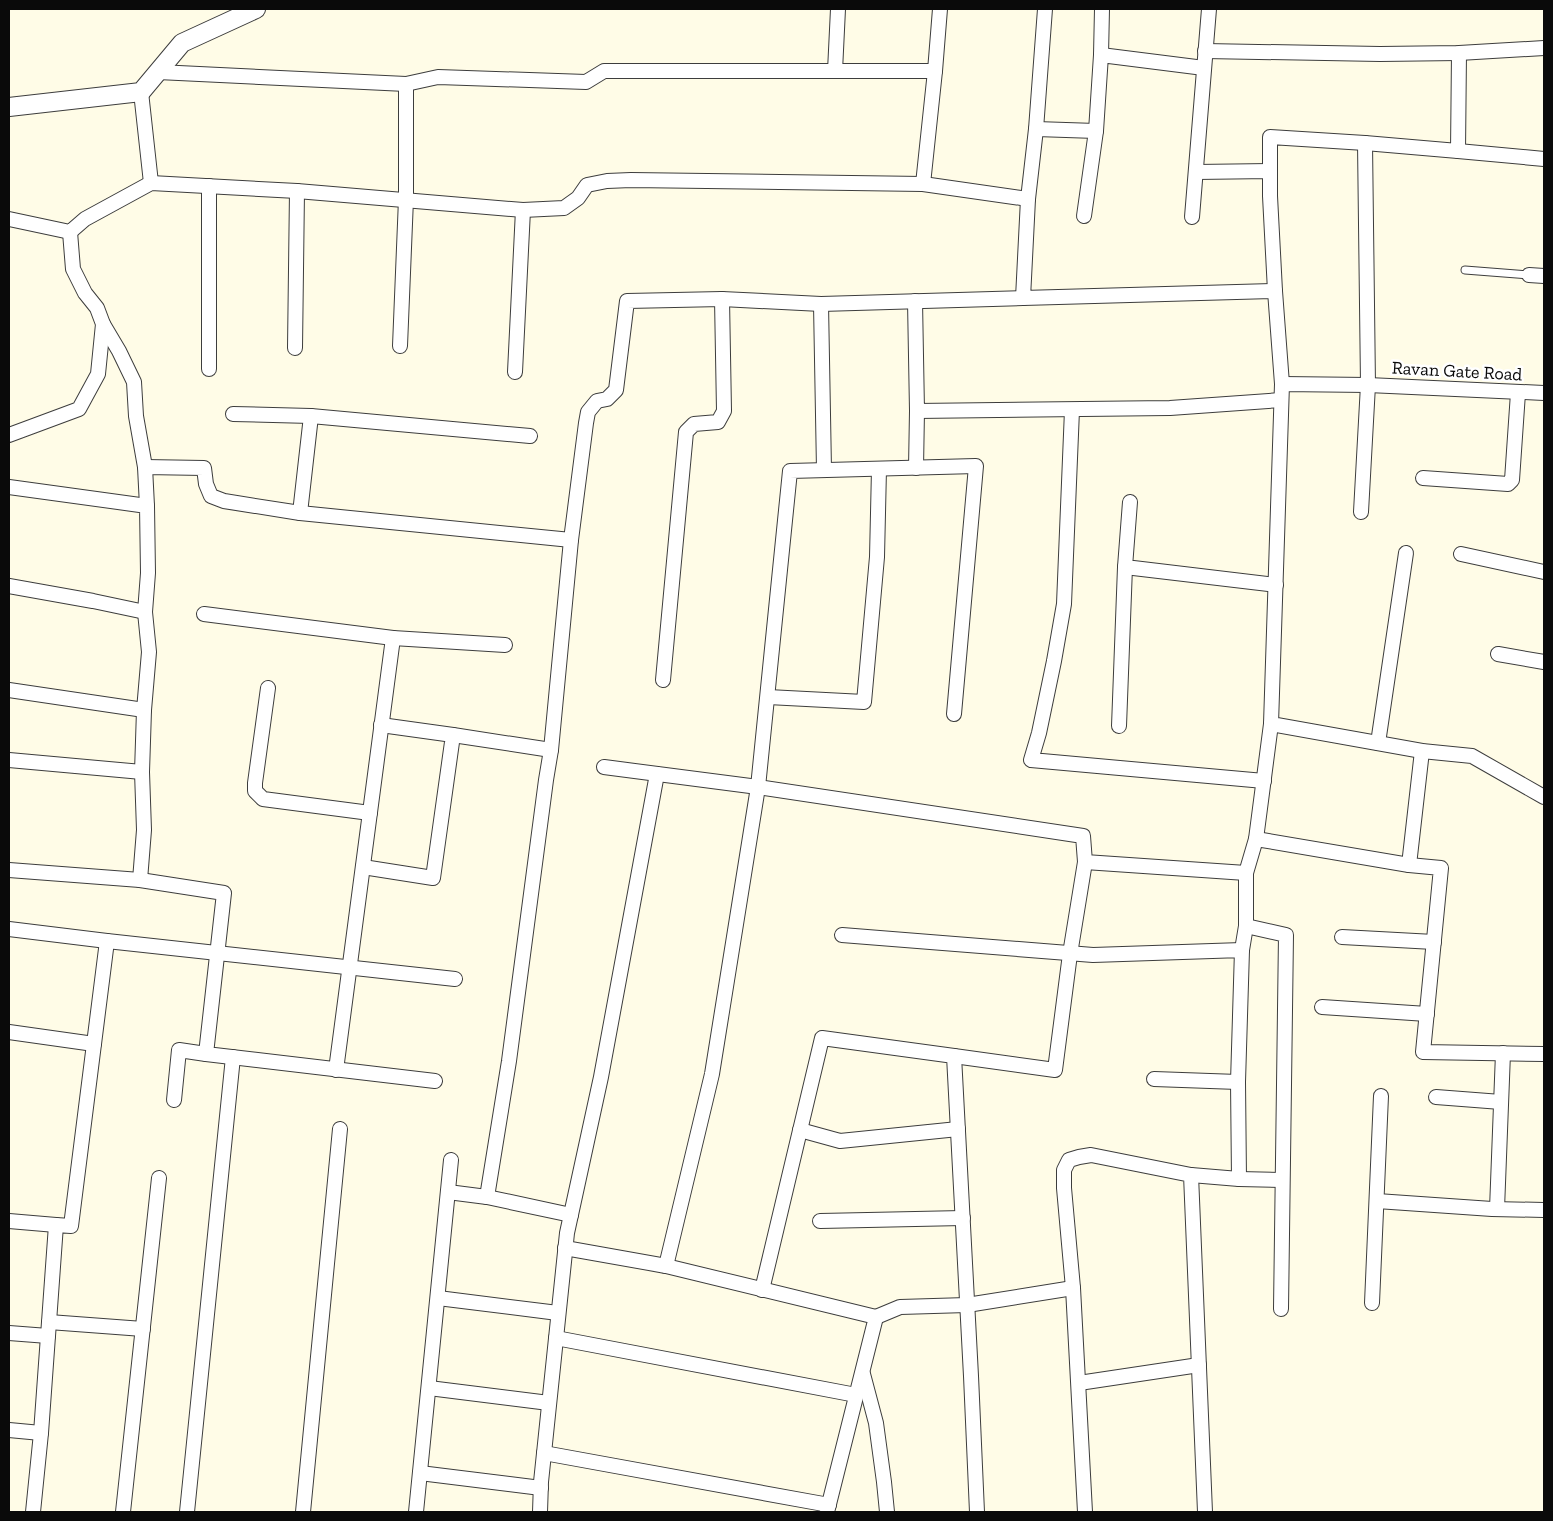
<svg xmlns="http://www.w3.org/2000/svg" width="1553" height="1521" font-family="'Zilla Slab',serif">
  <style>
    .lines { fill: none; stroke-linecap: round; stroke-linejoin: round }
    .service-casing { stroke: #3d3d3d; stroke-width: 9 }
    .minor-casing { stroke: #3d3d3d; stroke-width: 16 }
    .tertiary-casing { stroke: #3d3d3d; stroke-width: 20 }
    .service { stroke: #fff; stroke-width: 7 }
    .minor { stroke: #fff; stroke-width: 14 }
    .tertiary { stroke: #fff; stroke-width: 18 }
    .labels { text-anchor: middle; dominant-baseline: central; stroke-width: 5; stroke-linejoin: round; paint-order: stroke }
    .street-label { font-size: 18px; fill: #0a0a0a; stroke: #fff }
  </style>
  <rect width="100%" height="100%" fill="#fffce7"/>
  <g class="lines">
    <g class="service-casing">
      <path id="service" d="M1465,270L1529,275"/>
    </g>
    <g class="minor-casing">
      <g id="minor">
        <path d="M1045,9L1036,129L1028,199L1023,298L1275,291L1282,384"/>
        <path d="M1205,51L1380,54L1459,53L1544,48"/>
        <path d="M1101,55L1102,9"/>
        <path d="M835,71L838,9"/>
        <path d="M158,72L406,84L438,77L586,82L604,71H935"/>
        <path d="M141,92L151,183"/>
        <path d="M1036,129L1096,131"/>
        <path d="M1458,151L1544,159"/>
        <path d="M1270,171V137L1365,143L1458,151L1459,53"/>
        <path d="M1196,172L1270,171V196L1275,291"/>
        <path d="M923,184L935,71L940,9"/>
        <path d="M1084,216L1096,131L1101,55L1204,68"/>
        <path d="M1192,217L1209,9"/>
        <path d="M9,219L70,232L85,219L151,183L297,191L523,210L564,208L578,198L587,185L607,181L631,180L923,184L1028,199"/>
        <path d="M1529,275L1544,276"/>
        <path d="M915,301L917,411L1170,408L1281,400"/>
        <path d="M821,304L824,470"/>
        <path d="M103,324L119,351L134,382L136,416L145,467"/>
        <path d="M400,346L406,199V84"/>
        <path d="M295,348L297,191"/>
        <path d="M209,369V186"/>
        <path d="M515,372L523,210"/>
        <path d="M1544,393L1368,385L1282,384L1271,724L1422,751L1472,756L1544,797"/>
        <path d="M1072,410L1064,604L1054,661L1039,733L1031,760L1264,781"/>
        <path d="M233,414L311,416L530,436"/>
        <path d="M9,435L79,409L98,374L103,324L97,308L85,293L73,269L70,232"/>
        <path d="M916,468L917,411"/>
        <path d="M1423,478L1508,484L1512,480L1518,393"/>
        <path d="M9,487L147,506L148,573L145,612L149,652L144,710L142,772L144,830L140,880"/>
        <path d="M1130,502L1125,567L1276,585"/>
        <path d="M147,506L145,467L204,468L206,484L211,496L224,501L300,513L571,540"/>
        <path d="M1361,512L1368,385L1365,143"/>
        <path d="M300,513L311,416"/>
        <path d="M1461,554L1544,572"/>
        <path d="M9,586L93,601L145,612"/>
        <path d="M204,614L393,638"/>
        <path d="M1498,654L1544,662"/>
        <path d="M663,680L686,432L694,424L718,422L724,411L722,299"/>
        <path d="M268,688L255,783V791L263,799L370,813"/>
        <path d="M9,690L144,710"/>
        <path d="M768,697L864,702L877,557L879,469"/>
        <path d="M1119,726L1125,567"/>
        <path d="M453,735L551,750"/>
        <path d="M1378,743L1406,553"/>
        <path d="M9,760L142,772"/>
        <path d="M604,767L758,787L1083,836L1085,862L1246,873"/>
        <path d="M1256,839L1271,724"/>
        <path d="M1409,865L1422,751"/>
        <path d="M363,867L433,878L453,735L381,725"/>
        <path d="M9,870L140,880L224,893L206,1054L435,1081"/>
        <path d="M1246,926L1286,935L1281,1309"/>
        <path d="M9,929L107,941L455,979"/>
        <path d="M842,935L1093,955L1242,950L1238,1082L1239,1179L1191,1175"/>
        <path d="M1342,937L1434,942"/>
        <path d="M1242,950L1246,926V873L1256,839L1409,865L1441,868L1423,1052L1544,1054"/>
        <path d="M1322,1007L1427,1014"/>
        <path d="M9,1032L94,1044"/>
        <path d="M954,1056L1055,1070L1070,954L1085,862"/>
        <path d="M336,1070L393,638L505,645"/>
        <path d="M1154,1079L1238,1082"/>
        <path d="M1436,1097L1501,1102"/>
        <path d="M174,1100L179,1050L206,1054"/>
        <path d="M800,1130L840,1141L958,1129"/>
        <path d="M1239,1179L1282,1180"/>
        <path d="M448,1192L487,1197L571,1215"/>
        <path d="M487,1197L509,1061L546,780L551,750L571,540L586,423L588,412L597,401L607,399L616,390L627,301L722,299L821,304L1023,298"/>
        <path d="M1377,1201L1492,1209L1544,1210"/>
        <path d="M1497,1209L1503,1053"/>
        <path d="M9,1221L56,1225"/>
        <path d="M820,1221L963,1218"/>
        <path d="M565,1248L666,1266L876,1317L827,1512"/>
        <path d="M666,1266L712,1074L758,787L790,471L976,466L954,714"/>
        <path d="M762,1290L822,1038L954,1056L971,1376L977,1512"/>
        <path d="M438,1298L558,1313"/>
        <path d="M1372,1303L1381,1096"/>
        <path d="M876,1317L900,1307L967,1305L1073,1288"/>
        <path d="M49,1322L143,1329"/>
        <path d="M9,1333L48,1336"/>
        <path d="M556,1338L856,1395"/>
        <path d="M863,1374L876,1423L884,1482L887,1512"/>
        <path d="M1079,1383L1199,1365"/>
        <path d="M429,1388L549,1403"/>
        <path d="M9,1430L41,1433"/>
        <path d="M544,1453L829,1505"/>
        <path d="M420,1473L541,1488"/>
        <path d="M33,1512L41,1433L56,1225L71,1226L107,941"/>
        <path d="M123,1512L159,1178"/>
        <path d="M187,1512L233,1057"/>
        <path d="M303,1512L340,1129"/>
        <path d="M416,1512L451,1160"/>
        <path d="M540,1512L541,1482L567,1233L601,1077L657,774"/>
        <path d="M1085,1512L1073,1288L1064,1188V1170L1069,1160L1079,1157L1091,1155L1191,1175L1205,1512"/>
      </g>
    </g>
    <g class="tertiary-casing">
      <path id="tertiary" d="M9,107L141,92L182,43L256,9"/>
    </g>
    <use href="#service" class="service"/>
    <use href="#minor" class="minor"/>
    <use href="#tertiary" class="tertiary"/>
  </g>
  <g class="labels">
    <g class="street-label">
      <text transform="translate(1457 371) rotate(3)">Ravan Gate Road</text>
    </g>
  </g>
  <rect width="1553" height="1521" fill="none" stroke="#0a0a0a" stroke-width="20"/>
</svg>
